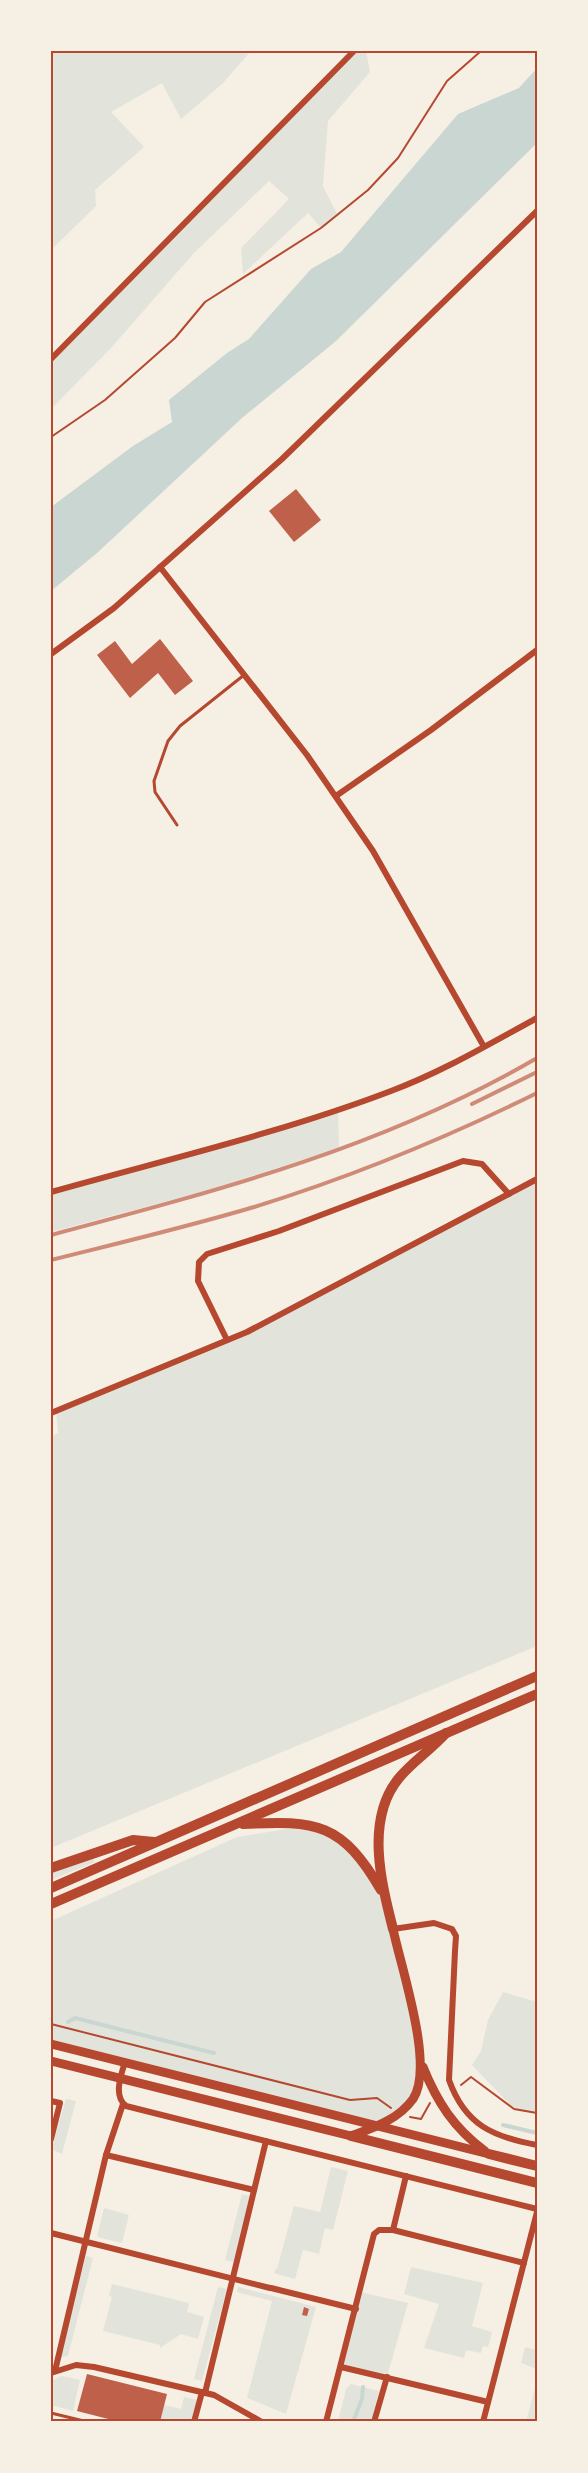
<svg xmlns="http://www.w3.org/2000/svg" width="588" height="2473" font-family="Poppins,sans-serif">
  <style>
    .green { fill: #e2e4dc }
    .water { fill: #c9d6d2 }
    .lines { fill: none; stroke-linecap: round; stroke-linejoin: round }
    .stream { stroke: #c9d6d2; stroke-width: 4 }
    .building { fill: #bf614a }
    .path { stroke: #b5482f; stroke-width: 2 }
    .service { stroke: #b5482f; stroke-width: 3 }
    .minor { stroke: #b5482f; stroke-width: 6 }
    .primary { stroke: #b5482f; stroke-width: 9 }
    .trunk { stroke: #b5482f; stroke-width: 10 }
    .rail { stroke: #cf8b77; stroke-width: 4 }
    .neatline { fill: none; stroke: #b5482f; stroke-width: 2 }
  </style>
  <rect width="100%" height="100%" fill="#f6efe4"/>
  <g class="green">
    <path d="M51,51H251L223,83L181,119L162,83L111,112L144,147L95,190L96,206L51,250Z"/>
    <path d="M353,51H366L370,72L328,121L323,186L337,214L321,228L308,213L243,274L241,248L289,199L269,181L193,254L112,347L51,409V359Z"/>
    <path d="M338,1109L339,1148L209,1190L51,1232V1192Z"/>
    <path d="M537,1179V1646L51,1848V1437L58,1433L56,1411L248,1332Z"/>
    <path d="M311,1825L338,1836L384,1896L419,2046L416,2093L378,2126L51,2044V1921L237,1837Z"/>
    <path d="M93,1859L95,1862L51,1880V1873Z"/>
    <path d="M503,1992L537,2002V2113L514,2109L472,2065L481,2051L488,2020Z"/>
    <path d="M66,2099L76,2101L62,2154L51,2149Z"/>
    <path d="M331,2167L348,2171L333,2230L325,2228L319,2254L303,2250L295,2279L274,2273L275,2269H277L294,2206L320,2212Z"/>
    <path d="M242,2194L251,2196L234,2262L225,2260Z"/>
    <path d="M104,2208L129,2215L122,2243L97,2237Z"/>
    <path d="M86,2256L93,2258L68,2356L59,2358Z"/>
    <path d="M411,2267L483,2283L472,2326L492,2332L488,2347L483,2346L481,2353L466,2350L464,2358L424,2348L439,2304L404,2294Z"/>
    <path d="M112,2284L189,2303L187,2312L204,2317L198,2339L181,2334L160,2348V2345L103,2331L112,2297L109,2296Z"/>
    <path d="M218,2287L227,2289L202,2381L194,2379Z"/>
    <path d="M238,2287L316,2307L286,2414L247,2398L272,2301L237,2292Z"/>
    <path d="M360,2292L408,2303L387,2377L341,2367Z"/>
    <path d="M525,2347L537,2350V2369L521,2363Z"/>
    <path d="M62,2376L80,2380L73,2411L51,2405V2381Z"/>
    <path d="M537,2380V2422H526Z"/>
    <path d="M351,2384L379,2391L371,2422H338L346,2389Z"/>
    <path d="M184,2397L198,2400L192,2422H160L164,2405L181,2409Z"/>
  </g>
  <path class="water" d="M537,68V143L336,341L242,418L97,553L51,591V507L133,446L172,422L169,400L227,353L249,339L311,269L341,252L458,114L519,88Z"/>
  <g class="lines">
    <g class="stream">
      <path d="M68,2022L75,2018L214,2053"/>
      <path d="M503,2125L537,2133"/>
      <path d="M353,2422L362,2399L363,2387"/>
    </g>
  </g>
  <g class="building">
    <path d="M296,489L321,520L294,542L269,511Z"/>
    <path d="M160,639L193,681L175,695L158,673L130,698L97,655L115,641L132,664Z"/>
    <path d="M304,2307L309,2309L307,2316L302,2315Z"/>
    <path d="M87,2374L167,2394L160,2422H120L77,2411Z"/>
  </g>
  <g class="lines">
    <g class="path">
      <path d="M51,437L105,400L175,338L205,302L321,228L368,190L398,158L447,81L481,51"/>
      <path d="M51,2024L350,2100L377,2098L391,2108"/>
      <path d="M461,2085L471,2077L514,2109L537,2113"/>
      <path d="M410,2117L421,2119L430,2103"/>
    </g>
    <g class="service">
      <path d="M177,825L155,792L154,781L168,741L180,726L244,675"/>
      <path d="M51,2413L88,2422"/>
    </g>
    <g class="minor">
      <path d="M51,359L354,51"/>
      <path d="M160,567L307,755L373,851L483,1045"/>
      <path d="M51,654L114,608L282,459L537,211"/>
      <path d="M336,796L431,730L537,650"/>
      <path d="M51,1192C164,1160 281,1133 391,1091C442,1072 489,1044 537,1018"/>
      <path d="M227,1340L198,1281L199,1262L207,1254L279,1231L463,1161L482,1164L509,1194"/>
      <path d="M51,1413L247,1332L537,1179"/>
      <path d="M393,1929L434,1923L452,1929L456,1936L455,1951L449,2080C465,2125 493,2137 537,2145"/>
      <path d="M125,2062C121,2075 113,2096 126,2106L537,2209"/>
      <path d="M51,2101L60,2103L51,2139"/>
      <path d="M106,2155L254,2190"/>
      <path d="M393,2230L406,2176"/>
      <path d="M51,2233L270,2288"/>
      <path d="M271,2288L356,2309"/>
      <path d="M341,2367L488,2402"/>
      <path d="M55,2371L106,2155L123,2104"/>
      <path d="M51,2373L76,2365L94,2367L214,2395L262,2422"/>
      <path d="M205,2393L266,2141"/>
      <path d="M194,2422L202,2392"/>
      <path d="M326,2422L374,2234L379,2230H393L524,2263"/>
      <path d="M374,2422L387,2377"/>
      <path d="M483,2422L537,2212"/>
    </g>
    <g class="primary">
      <path d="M51,2044L489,2154"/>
      <path d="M51,2061L351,2136C373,2128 398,2120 413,2099C435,2066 401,1968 393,1929"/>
      <path d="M423,2067C437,2102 454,2128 485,2151"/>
    </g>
    <g class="trunk">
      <path d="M243,1824C317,1820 342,1823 381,1890"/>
      <path d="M51,1868L133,1840L154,1842"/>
      <path d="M51,1888L537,1676"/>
      <path d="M51,1904L537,1694"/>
      <path d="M393,1929C381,1882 365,1819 399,1778C413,1761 431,1750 446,1733"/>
      <path d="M351,2136L537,2183"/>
      <path d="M489,2154L537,2166"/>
    </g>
    <g class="rail">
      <path d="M472,1104L537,1072"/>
      <path d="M51,1235C220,1190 384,1147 537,1058"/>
      <path d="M51,1260C119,1243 187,1227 254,1207C351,1177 446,1138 537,1093"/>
    </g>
  </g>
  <rect width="588" height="2473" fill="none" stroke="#f6efe4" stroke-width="105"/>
  <rect x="52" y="52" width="484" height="2368" class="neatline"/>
</svg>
